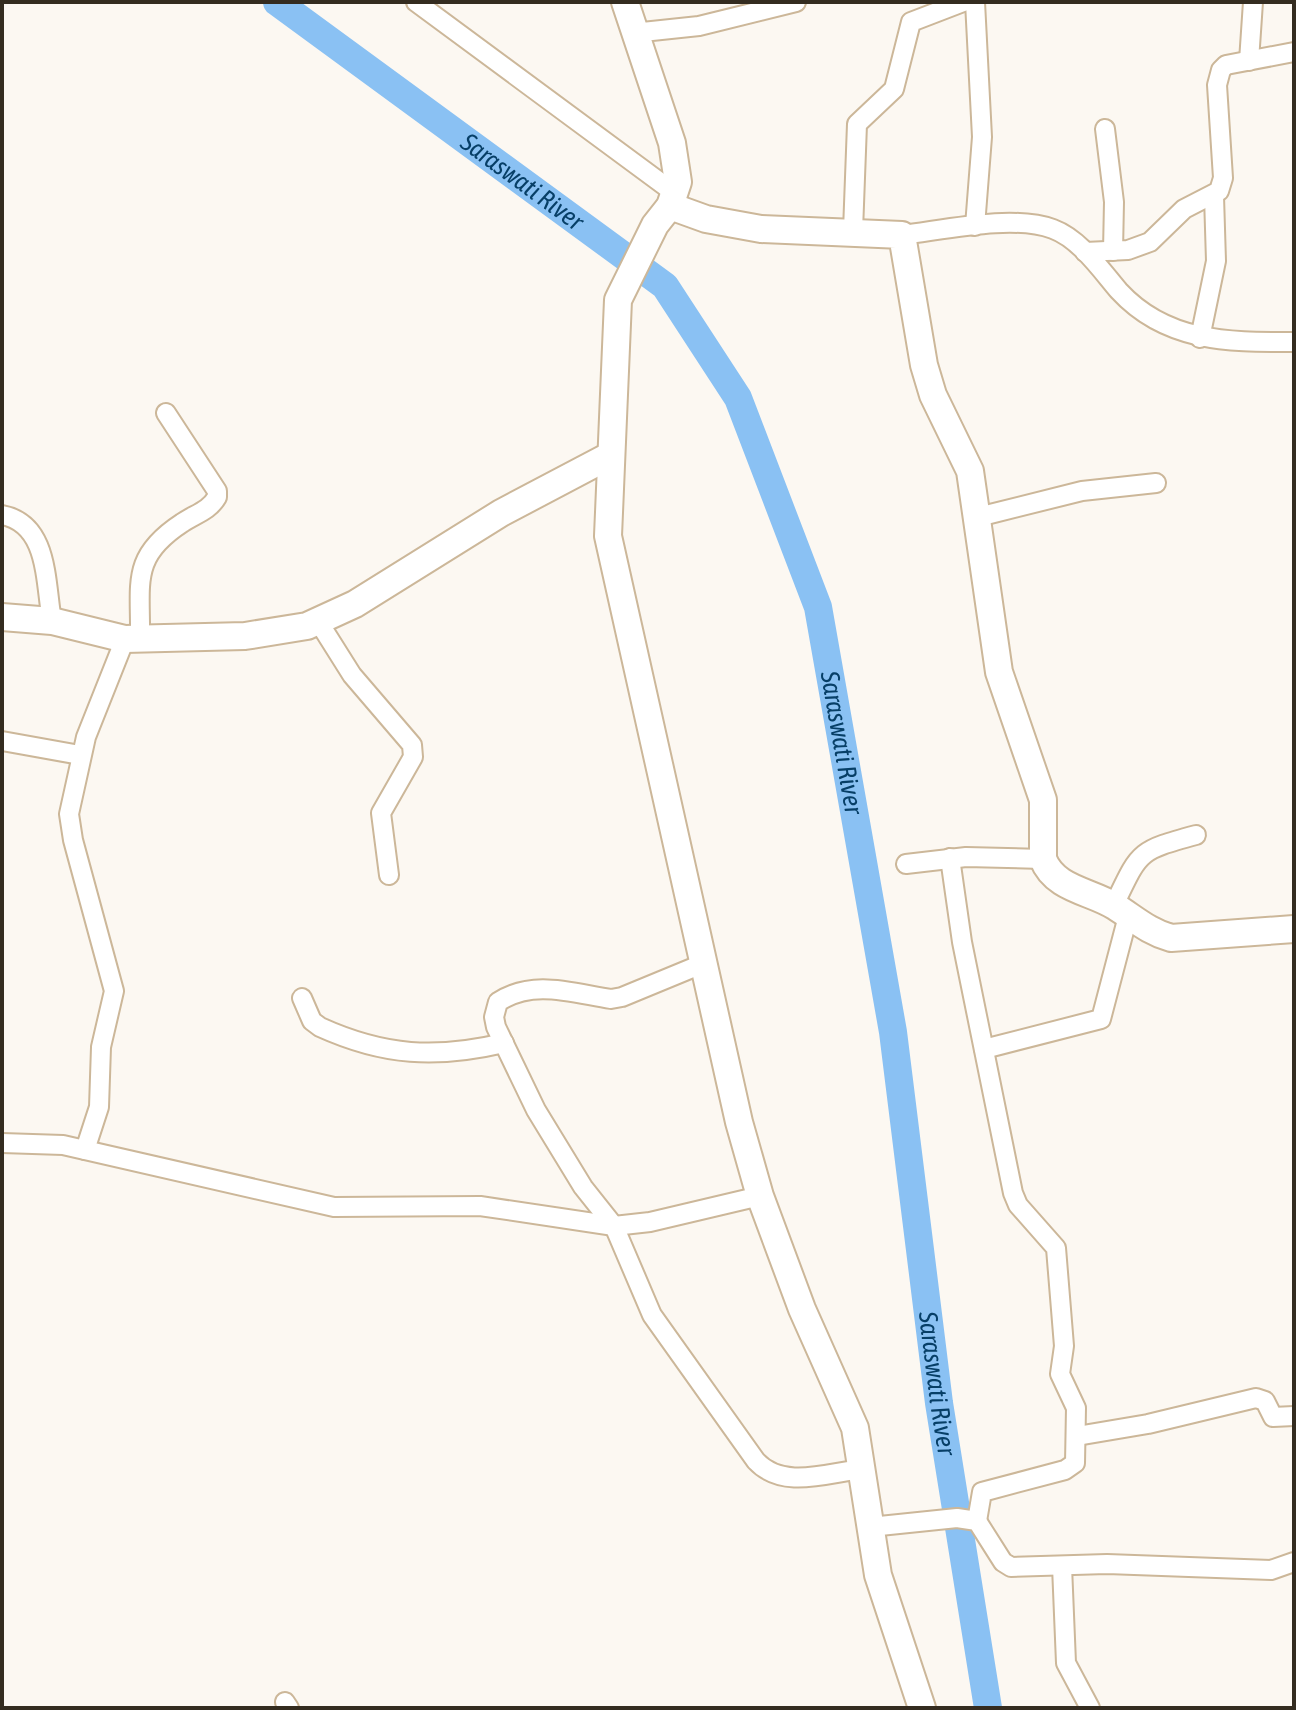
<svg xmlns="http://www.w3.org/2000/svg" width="1296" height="1710" font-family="'Asap Condensed',sans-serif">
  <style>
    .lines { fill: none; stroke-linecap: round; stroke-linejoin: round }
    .river { stroke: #8ac1f3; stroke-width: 28 }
    .street-casing { stroke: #ccb799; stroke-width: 22 }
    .secondary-casing { stroke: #ccb799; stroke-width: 30 }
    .street { stroke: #fff; stroke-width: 18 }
    .secondary { stroke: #fff; stroke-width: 26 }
    .labels { text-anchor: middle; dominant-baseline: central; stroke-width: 7; stroke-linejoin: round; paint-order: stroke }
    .water-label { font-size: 26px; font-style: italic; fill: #073f67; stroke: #fff }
  </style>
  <rect width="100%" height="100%" fill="#fcf8f2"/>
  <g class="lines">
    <path class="river" id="s1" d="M277,2L665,286L738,398L818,607L893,1032L939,1403L988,1708"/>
    <g class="street-casing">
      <g id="street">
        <path d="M416,2L676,194"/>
        <path d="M975,2L982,137L975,226"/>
        <path d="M633,33L699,26L796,2"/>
        <path d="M1249,61L1253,2"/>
        <path d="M1105,129L1114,202L1113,251"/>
        <path d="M853,231L857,124L894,89L911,22L963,2"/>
        <path d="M902,235C944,230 1013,214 1053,229C1080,239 1101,270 1119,291C1167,343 1230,342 1294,342"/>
        <path d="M1085,252L1128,250L1150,242L1184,209L1219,191L1223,178L1217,85L1221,70L1226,65L1294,52"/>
        <path d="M1200,338L1216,261L1214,196"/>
        <path d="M2,515C49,524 45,582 52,621"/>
        <path d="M978,517L1082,491L1156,483"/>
        <path d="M318,621L352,675L412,745L413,757L381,813L389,875"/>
        <path d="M140,639C141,583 130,557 182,523C195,514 209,511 217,497V491L166,413"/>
        <path d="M2,741L80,755"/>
        <path d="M950,858L962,942L1013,1193L1018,1205L1056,1248L1064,1346L1060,1374L1076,1408L1075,1463L1065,1470L982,1492L977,1521"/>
        <path d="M906,864L966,857L1043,859"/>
        <path d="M1114,905C1140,851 1137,851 1196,835"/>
        <path d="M702,964L622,997L611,999C572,993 533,979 498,1002L494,1017L496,1027L536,1110L583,1187L614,1226L652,1315L756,1461C783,1490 827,1473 862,1469"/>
        <path d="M302,998L312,1021L320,1027C384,1056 436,1059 504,1043"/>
        <path d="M984,1049L1101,1019L1128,916"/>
        <path d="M2,1143L63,1145L334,1207L480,1206L614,1226L650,1222L760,1196"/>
        <path d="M85,1150L99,1107L101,1047L114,991L73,840L69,814L86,737L125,639"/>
        <path d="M1077,1436L1148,1424L1256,1398L1265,1401L1273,1417L1294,1416"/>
        <path d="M870,1527L957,1518L977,1521L1003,1562L1011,1567L1107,1564L1271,1570L1294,1562"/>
        <path d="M1062,1566L1066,1663L1090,1708"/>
        <path d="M285,1702L289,1708"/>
      </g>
    </g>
    <g class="secondary-casing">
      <g id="secondary">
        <path d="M625,2L672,143L678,182L670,206L655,225L618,300L608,536L739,1122L760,1196L802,1309L855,1428L878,1575L922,1708"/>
        <path d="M670,206L706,219L761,229L902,235L924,365L933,395L970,471L999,672L1043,800V859C1055,890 1092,891 1116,907C1135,919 1149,932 1171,938L1294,929"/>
        <path d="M2,617L52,621L125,639L245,636L307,626L355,604L501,513L611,455"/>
      </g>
    </g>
    <use href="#street" class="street"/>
    <use href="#secondary" class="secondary"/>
  </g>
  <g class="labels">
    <g class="water-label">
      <text stroke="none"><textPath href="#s1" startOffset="304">Saraswati River</textPath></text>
      <text stroke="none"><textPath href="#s1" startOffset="976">Saraswati River</textPath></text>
      <text stroke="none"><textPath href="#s1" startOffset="1624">Saraswati River</textPath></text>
    </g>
  </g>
  <rect width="1296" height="1710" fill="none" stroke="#342c20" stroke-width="8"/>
</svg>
